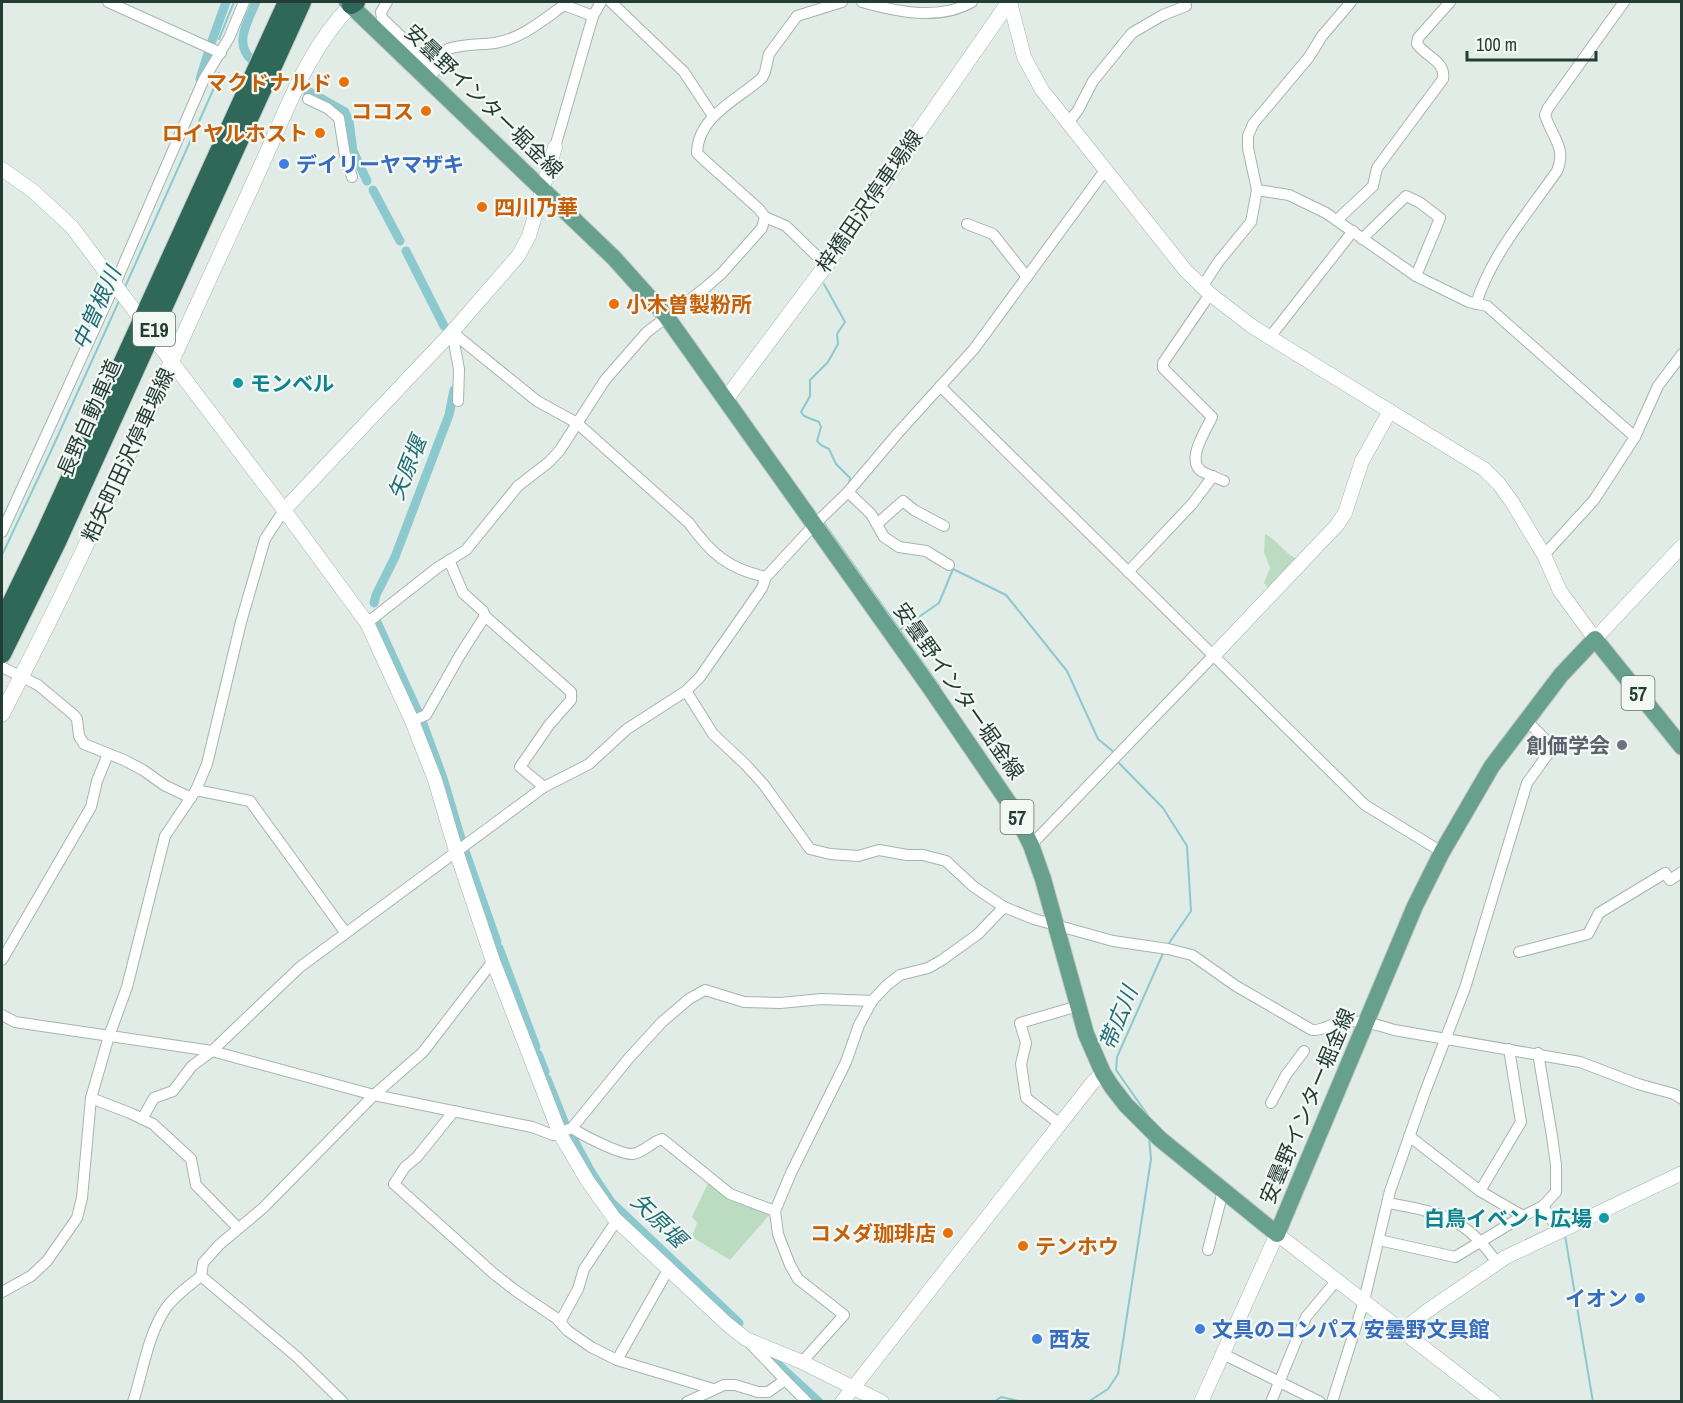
<svg xmlns="http://www.w3.org/2000/svg" width="1683" height="1403" font-family="'Archivo Narrow','Noto Sans JP',sans-serif">
  <style>
    .green { fill: #bcdcc2 }
    .lines { fill: none; stroke-linecap: round; stroke-linejoin: round }
    .stream { stroke: #8cc9cf; stroke-width: 2 }
    .canal { stroke: #8cc9cf; stroke-width: 9 }
    .minor-casing { stroke: #a5b4ae; stroke-width: 12 }
    .tertiary-casing { stroke: #a5b4ae; stroke-width: 15 }
    .secondary-casing { stroke: #a1b7ae; stroke-width: 16 }
    .primary-casing { stroke: #c1c8c6; stroke-width: 18 }
    .motorway-casing { stroke: #c1c8c6; stroke-width: 20 }
    .minor { stroke: #fff; stroke-width: 10 }
    .tertiary { stroke: #fff; stroke-width: 14 }
    .secondary { stroke: #fff; stroke-width: 15 }
    .primary { stroke: #68a08e; stroke-width: 16 }
    .motorway { stroke: #2f6859; stroke-width: 18 }
    .food-dot { fill: #e8710a; stroke: #f3f8f5; stroke-width: 2 }
    .shop-dot { fill: #3f7fe0; stroke: #f3f8f5; stroke-width: 2 }
    .culture-dot { fill: #0f9aa8; stroke: #f3f8f5; stroke-width: 2 }
    .worship-dot { fill: #6b7280; stroke: #f3f8f5; stroke-width: 2 }
    .labels { text-anchor: middle; dominant-baseline: central; stroke-width: 4.5; stroke-linejoin: round; paint-order: stroke }
    .shield { fill: #f3f8f5; stroke: #61746e; stroke-width: 1.5 }
    .shield-label { font-size: 20px; font-weight: bold; fill: #233c34 }
    .food-label { font-size: 21px; font-weight: bold; fill: #c56008; stroke: #f3f8f5; text-anchor: end }
    .street-label { font-size: 21px; fill: #233c34; stroke: #f3f8f5 }
    .shop-label { font-size: 21px; font-weight: bold; fill: #366cbe; stroke: #f3f8f5; text-anchor: start }
    .culture-label { font-size: 21px; font-weight: bold; fill: #0d838f; stroke: #f3f8f5; text-anchor: start }
    .worship-label { font-size: 21px; font-weight: bold; fill: #5b616d; stroke: #f3f8f5; text-anchor: end }
    .water-label { font-size: 22px; font-style: italic; fill: #1e6d77; stroke: #f3f8f5 }
  </style>
  <rect width="100%" height="100%" fill="#e2ece7"/>
  <g class="green">
    <path d="M1265,534C1277,540 1284,552 1296,559L1268,588L1264,583L1270,568L1264,552Z"/>
    <path d="M709,1181L771,1213L730,1260L692,1237L697,1223L692,1217Z"/>
  </g>
  <g class="lines">
    <g class="stream">
      <path d="M219,39L234,2"/>
      <path d="M824,284L845,322L837,334L838,344L828,362L810,380V396L801,412L804,416L819,422L821,427L817,441L821,445L829,449L836,464L850,478L849,484"/>
      <path d="M125,287L218,79L219,73"/>
      <path d="M825,521L824,523L900,630L939,603L953,569L1006,595L1067,671L1098,739L1115,753"/>
      <path d="M2,555L51,451L119,301"/>
      <path d="M900,630L940,687"/>
      <path d="M1119,763L1163,808L1187,846L1191,911L1167,946"/>
      <path d="M1148,1117L1147,1114L1116,1070L1117,1057L1164,951"/>
      <path d="M1565,1235L1593,1402"/>
      <path d="M994,1402L1001,1397L1024,1402"/>
      <path d="M1088,1402L1108,1389L1118,1374L1151,1159L1149,1137"/>
    </g>
    <g class="canal">
      <path d="M212,41L226,2"/>
      <path d="M252,60C233,44 248,21 256,2"/>
      <path d="M200,79L209,50"/>
      <path d="M306,90L345,112L349,121L353,151L367,181"/>
      <path d="M373,190L400,241"/>
      <path d="M406,251L444,326"/>
      <path d="M374,603L376,595L395,557L449,415L454,390"/>
      <path d="M376,620L419,714"/>
      <path d="M422,721L443,778L462,842"/>
      <path d="M465,851L497,942"/>
      <path d="M499,948L536,1047"/>
      <path d="M538,1054L545,1072"/>
      <path d="M547,1079L565,1124"/>
      <path d="M570,1133L591,1172L611,1202L739,1323"/>
      <path d="M771,1358L819,1402"/>
    </g>
    <g class="minor-casing">
      <g id="minor">
        <path d="M108,2L221,53"/>
        <path d="M387,2L381,12L382,18L436,70L432,74"/>
        <path d="M611,2L684,72L713,116"/>
        <path d="M862,2C897,12 939,21 972,2"/>
        <path d="M436,70L448,49C463,44 479,45 495,43C521,39 543,20 564,5L593,16"/>
        <path d="M308,99L327,108L339,118L345,155L352,177"/>
        <path d="M1068,123L1078,110L1093,81L1132,33L1163,15L1186,6"/>
        <path d="M555,147L593,16L601,2"/>
        <path d="M1257,190L1289,195L1326,213L1416,276L1469,302L1487,306L1635,437"/>
        <path d="M1337,220L1373,186L1377,168L1443,79C1446,61 1426,57 1417,44L1418,38L1450,2"/>
        <path d="M967,224L993,234L1027,277"/>
        <path d="M1362,239L1406,196L1419,202L1440,218L1416,276"/>
        <path d="M826,265L786,226L765,217L759,209L703,159L697,153C698,116 737,100 762,78L765,72L769,54L797,16L842,2"/>
        <path d="M1202,287L1219,261L1251,222L1257,190L1248,148V136L1253,124L1309,57L1322,36L1351,2"/>
        <path d="M1210,294L1163,363V368L1212,417C1206,430 1186,459 1201,471C1208,475 1217,478 1224,481"/>
        <path d="M1476,304C1491,255 1528,213 1557,171C1567,148 1552,137 1545,115L1548,108L1624,2"/>
        <path d="M452,332L537,401L577,423L689,523C711,554 729,569 766,577"/>
        <path d="M452,332L459,369L458,401"/>
        <path d="M1270,337L1353,231"/>
        <path d="M940,386L1365,805L1442,852"/>
        <path d="M848,492L871,514L884,537L899,547L926,551L949,565"/>
        <path d="M877,524L903,501L914,510L944,526"/>
        <path d="M2,532L115,284L204,79L229,38L244,2"/>
        <path d="M1544,555L1594,500L1635,437L1658,386L1682,354"/>
        <path d="M449,560L463,593L483,611L485,616L571,692V700L549,725L520,767L544,787"/>
        <path d="M1128,572L1193,503L1213,476"/>
        <path d="M367,623L437,568L466,550L518,486L549,462L560,450L605,380L647,332L705,288L722,273L762,228L765,217"/>
        <path d="M4,668L38,685L74,715L77,719L79,736L84,744L124,760L143,770L164,785L191,798"/>
        <path d="M686,691L713,734L746,765L764,785L810,849L830,854L858,856L879,850L907,855H923L946,861L974,887L1004,907L1034,919L1113,941L1168,949L1192,955L1236,986L1312,1030C1323,1031 1330,1024 1340,1022C1358,1019 1377,1024 1394,1030L1580,1062L1638,1084L1674,1094L1682,1099"/>
        <path d="M412,721L426,715L460,655L485,616"/>
        <path d="M196,790L250,801L345,932"/>
        <path d="M1031,845L1213,656"/>
        <path d="M1519,952L1588,934L1599,913L1665,873L1670,880L1682,872"/>
        <path d="M2,960L91,807L97,781L108,754"/>
        <path d="M2,1015L15,1022L212,1051L374,1095L532,1127L553,1135L572,1128L629,1058L662,1022L689,999L705,990L744,1002L780,1003L822,999L872,1001"/>
        <path d="M1538,1053L1552,1136L1556,1165V1192L1543,1206"/>
        <path d="M91,1098L130,1113L153,1124L191,1159L196,1185L238,1228"/>
        <path d="M1271,1103L1286,1075L1304,1051"/>
        <path d="M454,1111L417,1157L405,1167L394,1184L493,1273L516,1291L556,1318L568,1331L591,1347L617,1360L713,1389"/>
        <path d="M142,1119L154,1098L173,1091L192,1066L212,1051L300,967L544,787L589,764L627,729L686,691L700,677L762,588L766,577L815,524L848,492L898,433L974,349L1106,169"/>
        <path d="M1060,1124L1026,1098L1021,1064L1026,1043L1020,1023L1078,1006"/>
        <path d="M572,1128C582,1135 621,1155 633,1154C645,1152 651,1142 662,1139L730,1194L775,1211"/>
        <path d="M1409,1136L1480,1191L1523,1216L1543,1206L1559,1231"/>
        <path d="M1480,1191L1521,1122L1509,1049"/>
        <path d="M1388,1203C1440,1213 1465,1216 1497,1263"/>
        <path d="M1379,1240L1455,1257L1523,1216"/>
        <path d="M1208,1250L1223,1191"/>
        <path d="M201,1276L297,1357L343,1402"/>
        <path d="M2,1292L31,1276L47,1261L77,1218L82,1198L91,1098L109,1036L127,987L165,836L196,790L207,764L241,622L265,539L284,510"/>
        <path d="M560,1322L578,1289L584,1269L617,1220"/>
        <path d="M748,1341L785,1380"/>
        <path d="M1223,1354L1320,1402"/>
        <path d="M617,1360L669,1268"/>
        <path d="M802,1362L844,1315L798,1279L790,1265L778,1234L775,1211L791,1173L846,1062L859,1025L872,1001L887,985L900,975L928,968L942,960L978,934L1004,907"/>
        <path d="M133,1402C143,1371 148,1334 166,1308C175,1295 189,1286 201,1276L203,1263L219,1245L263,1208L374,1095L423,1052L493,961"/>
        <path d="M687,1402L724,1385H735L758,1392H768L785,1380L807,1402"/>
        <path d="M1271,1402L1306,1317L1337,1280"/>
        <path d="M1332,1402L1364,1301L1390,1191L1425,1092L1465,988L1527,783L1553,747L1526,720"/>
      </g>
    </g>
    <g class="tertiary-casing">
      <g id="tertiary">
        <path d="M1010,2L1024,57L1042,90L1186,271L1210,294L1253,327L1484,469L1499,484L1512,502L1544,555L1560,591L1595,639L1682,546"/>
        <path d="M2,169L33,191L72,227L137,314"/>
        <path d="M156,341L284,510L367,623L412,721L435,780L456,851L493,961L560,1134L587,1180L614,1218L727,1324L746,1339L802,1362L882,1402"/>
        <path d="M284,510L452,332L518,256L529,236L555,147"/>
        <path d="M1213,656L1337,525L1345,513L1362,461L1390,411"/>
        <path d="M1403,1330L1427,1311L1506,1257L1682,1173"/>
        <path d="M842,1402L1093,1082L1103,1073"/>
        <path d="M1201,1402L1277,1234L1494,1402"/>
      </g>
    </g>
    <g class="secondary-casing">
      <g id="secondary">
        <path d="M726,399L826,265L1009,2"/>
        <path d="M2,714C83,559 154,399 227,240C243,206 259,171 274,137C295,89 314,43 351,5"/>
      </g>
    </g>
    <g class="primary-casing">
      <path id="primary" d="M347,2L614,258L666,316L929,686L1013,809L1031,845L1043,879L1086,1034L1103,1073L1112,1087L1126,1105L1160,1139L1277,1234L1415,906L1442,852L1492,766L1561,675L1595,639L1682,747"/>
    </g>
    <g class="motorway-casing">
      <g id="motorway">
        <path d="M351,5L356,2"/>
        <path d="M2,622L44,535L287,2"/>
        <path d="M2,654L57,542L302,2"/>
      </g>
    </g>
    <use href="#minor" class="minor"/>
    <use href="#tertiary" class="tertiary"/>
    <use href="#secondary" class="secondary"/>
    <use href="#primary" class="primary"/>
    <use href="#motorway" class="motorway"/>
  </g>
  <g class="food-dot">
    <circle cx="344" cy="82" r="6"/>
    <circle cx="426" cy="111" r="6"/>
    <circle cx="320" cy="133" r="6"/>
    <circle cx="482" cy="207" r="6"/>
    <circle cx="614" cy="304" r="6"/>
    <circle cx="948" cy="1233" r="6"/>
    <circle cx="1023" cy="1246" r="6"/>
  </g>
  <g class="shop-dot">
    <circle cx="284" cy="164" r="6"/>
    <circle cx="1640" cy="1298" r="6"/>
    <circle cx="1200" cy="1329" r="6"/>
    <circle cx="1037" cy="1339" r="6"/>
  </g>
  <g class="culture-dot">
    <circle cx="238" cy="383" r="6"/>
    <circle cx="1604" cy="1218" r="6"/>
  </g>
  <circle class="worship-dot" cx="1622" cy="745" r="6"/>
  <g class="labels">
    <g class="shield">
      <rect x="133" y="312" width="42" height="34" rx="4.5"/>
      <rect x="1621.5" y="676" width="33" height="34" rx="4.5"/>
      <rect x="1000.5" y="800" width="33" height="34" rx="4.5"/>
    </g>
    <g class="shield-label">
      <text x="154" y="329">E19</text>
      <text x="1638" y="693">57</text>
      <text x="1017" y="817">57</text>
    </g>
    <g class="food-label">
      <text x="332" y="82">マクドナルド</text>
      <text x="414" y="111">ココス</text>
      <text x="308" y="133">ロイヤルホスト</text>
      <text x="494" y="207" text-anchor="start">四川乃華</text>
      <text x="626" y="304" text-anchor="start">小木曽製粉所</text>
      <text x="936" y="1233">コメダ珈琲店</text>
      <text x="1035" y="1246" text-anchor="start">テンホウ</text>
    </g>
    <g class="street-label">
      <text transform="translate(484 101) rotate(44)">安曇野インター堀金線</text>
      <text transform="translate(869 201) rotate(-55)">梓橋田沢停車場線</text>
      <text transform="translate(89 418) rotate(-66)">長野自動車道</text>
      <text transform="translate(128 455) rotate(-65)">粕矢町田沢停車場線</text>
      <text transform="translate(959 691) rotate(55)">安曇野インター堀金線</text>
      <text transform="translate(1307 1106) rotate(-67)">安曇野インター堀金線</text>
    </g>
    <g class="shop-label">
      <text x="296" y="164">デイリーヤマザキ</text>
      <text x="1628" y="1298" text-anchor="end">イオン</text>
      <text x="1212" y="1329">文具のコンパス 安曇野文具館</text>
      <text x="1049" y="1339">西友</text>
    </g>
    <g class="culture-label">
      <text x="250" y="383">モンベル</text>
      <text x="1592" y="1218" text-anchor="end">白鳥イベント広場</text>
    </g>
    <g class="worship-label">
      <text x="1610" y="745">創価学会</text>
    </g>
    <g class="water-label">
      <text transform="translate(96 308) rotate(-66)">中曽根川</text>
      <text transform="translate(407 468) rotate(-68)">矢原堰</text>
      <text transform="translate(1118 1018) rotate(-68)">帯広川</text>
      <text transform="translate(659 1220) rotate(44)">矢原堰</text>
    </g>
  </g>
  <rect width="1683" height="1403" fill="none" stroke="#233c34" stroke-width="6"/>
  <path d="M1467 51v9h129v-9" fill="none" stroke="#233c34" stroke-width="3"/>
  <text x="1476" y="51" font-size="18" fill="#233c34" stroke="#f3f8f5" stroke-width="4.5" paint-order="stroke">100 m</text>
</svg>
